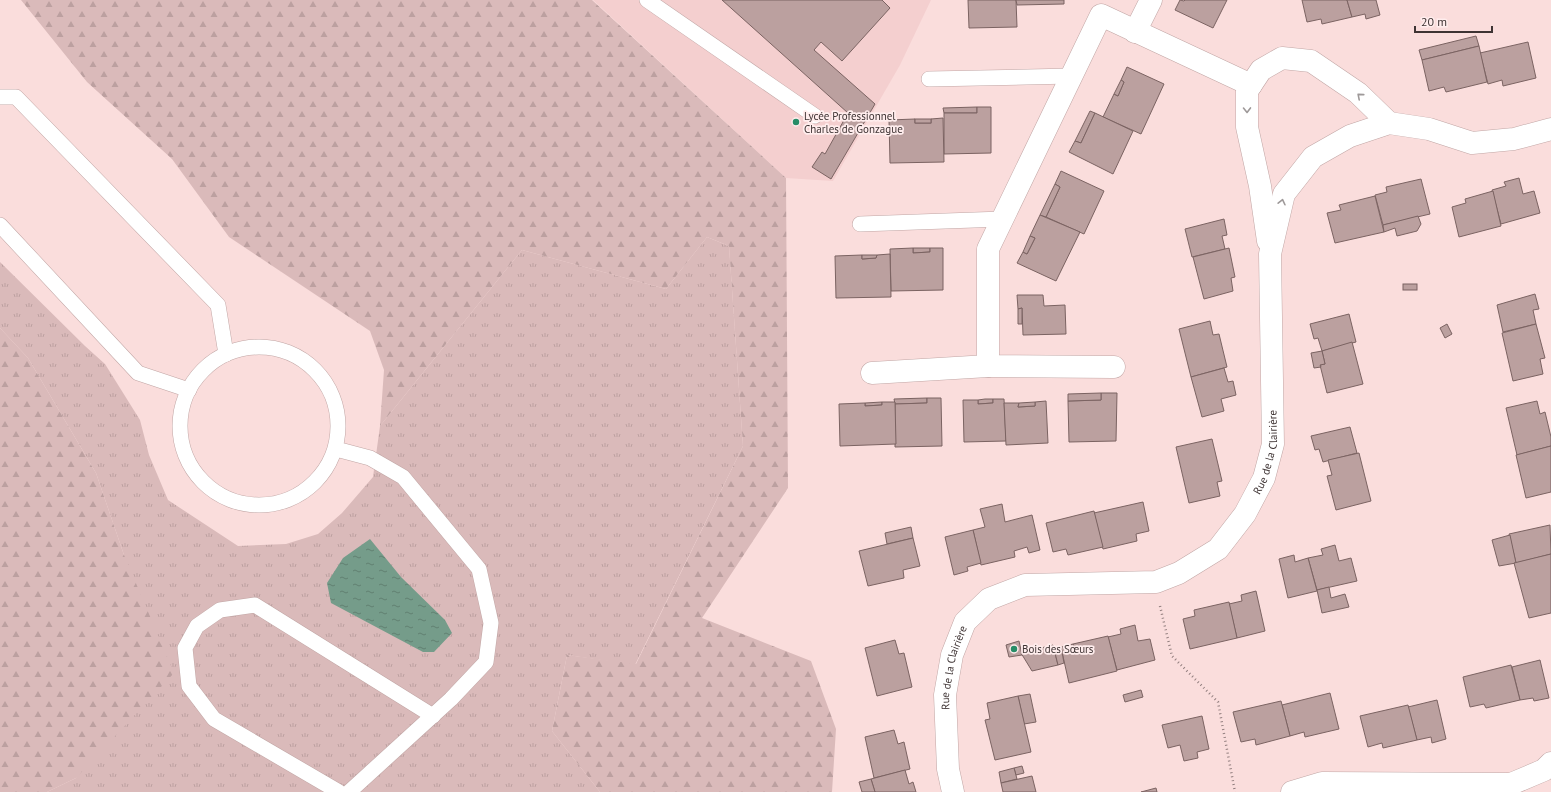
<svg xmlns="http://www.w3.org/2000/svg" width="1551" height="792" font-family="'PT Sans',sans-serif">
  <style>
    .built { fill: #f4cfcf }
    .grass { fill: url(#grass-tufts) }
    .forest { fill: url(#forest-firs) }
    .water { fill: url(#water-ripples) }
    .building { fill: #bba09f; stroke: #7b6362 }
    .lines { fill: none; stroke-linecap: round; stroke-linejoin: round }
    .lane-casing { stroke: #c1a6a5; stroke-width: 16 }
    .street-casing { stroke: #c1a6a5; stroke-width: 23 }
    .path { stroke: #948080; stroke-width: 2.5; stroke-dasharray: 1 3; stroke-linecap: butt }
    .lane { stroke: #fff; stroke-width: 15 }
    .street { stroke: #fff; stroke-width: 22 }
    .oneway { stroke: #9e9999 }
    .poi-dot { fill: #278c67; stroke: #ffeded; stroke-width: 1.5 }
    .labels { text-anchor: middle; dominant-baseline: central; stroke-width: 3.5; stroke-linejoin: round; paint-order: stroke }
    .poi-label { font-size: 11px; fill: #3e3333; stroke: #ffeded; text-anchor: start }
    .street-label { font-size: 11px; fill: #3e3333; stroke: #ffeded }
  </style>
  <defs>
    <pattern id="grass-tufts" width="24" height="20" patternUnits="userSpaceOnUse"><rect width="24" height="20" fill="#dababa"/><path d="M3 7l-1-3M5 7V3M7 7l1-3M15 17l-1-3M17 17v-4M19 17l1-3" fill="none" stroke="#bca0a0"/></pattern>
    <pattern id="forest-firs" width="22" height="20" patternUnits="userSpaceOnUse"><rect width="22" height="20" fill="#dababa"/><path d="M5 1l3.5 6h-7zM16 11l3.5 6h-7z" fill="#bca0a0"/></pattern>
    <pattern id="water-ripples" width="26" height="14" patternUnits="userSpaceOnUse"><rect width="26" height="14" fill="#759c8a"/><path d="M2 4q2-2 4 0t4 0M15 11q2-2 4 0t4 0" fill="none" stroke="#618071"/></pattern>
  </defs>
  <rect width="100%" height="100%" fill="#fadddc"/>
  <path class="built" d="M593,0H931L900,65L833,181L786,178Z"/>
  <path class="grass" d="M707,237L729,246L743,446L635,665L567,655L552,731L600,792H47L76,778L124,555L96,473L28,358L0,328V262L85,346L105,364L140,420L149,455L168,500L238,546L286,544L318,534L342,513L373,477L380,426L522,250L666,289Z"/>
  <g class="forest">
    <path d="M21,0H592L786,178L788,488L702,618L811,661L836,729L832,792H600L552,731L567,655L636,664L743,446L729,246L707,237L666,289L522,250L380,426L384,370L370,331L229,237L172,159L87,82Z"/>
    <path d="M0,328L28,358L96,473L124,555L174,673L76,778L47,792H0Z"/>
  </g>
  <path class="water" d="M370,539L401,577L445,620L452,633L434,652H423L331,603L327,583L343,558Z"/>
  <g class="building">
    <path d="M722,0H882L890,8L842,61L821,42L814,50L875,104L831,179L812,167L822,152L825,154L848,113Z"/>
    <path d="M968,0H1016L1017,27L969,28Z"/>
    <path d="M1016,0H1064V4L1017,5Z"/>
    <path d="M1180,0L1184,1L1185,0H1227L1213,28L1175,10Z"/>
    <path d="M1302,0H1347L1352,17L1322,24L1321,19L1307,22Z"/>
    <path d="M1347,0H1376L1380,15L1366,19L1365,14L1352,17Z"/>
    <path d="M1476,36L1479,46L1422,60L1419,50Z"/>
    <path d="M1528,42L1536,78L1503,86L1502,80L1488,84L1480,53Z"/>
    <path d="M1479,46L1487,82L1446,92L1444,87L1429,91L1422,60Z"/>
    <path d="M1127,67L1164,84L1141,134L1103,117L1114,94L1118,96L1124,82L1121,80Z"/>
    <path d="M1121,80L1124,82L1118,96L1114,94Z"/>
    <path d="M977,107V113H944L943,108Z"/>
    <path d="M977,107H991V153L944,154V113H977Z"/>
    <path d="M1090,111L1095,113L1081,143L1075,141Z"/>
    <path d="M1095,113L1133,131L1113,174L1069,152L1075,141L1081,143Z"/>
    <path d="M943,118L944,162L890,163L889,120L915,119V123H931V119Z"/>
    <rect x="915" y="119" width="16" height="4"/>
    <path d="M1061,171L1104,191L1084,234L1046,217L1060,187L1055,184Z"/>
    <path d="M1519,178L1523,194L1534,191L1540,213L1501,224L1492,190L1506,186L1504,182Z"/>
    <path d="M1421,179L1430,214L1383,225L1375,195L1387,192L1386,187Z"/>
    <path d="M1055,184L1060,187L1046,217L1040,215Z"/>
    <path d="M1493,191L1501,226L1459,237L1452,207L1466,203L1465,199Z"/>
    <path d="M1375,196L1384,232L1335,243L1327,213L1341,210L1339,205Z"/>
    <path d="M1040,215L1080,232L1056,281L1017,263L1023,252L1027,254L1035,238L1030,236Z"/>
    <path d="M1418,216L1421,224L1417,231L1397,236L1395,228L1384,232L1383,225Z"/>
    <path d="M1224,219L1227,235L1222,236L1225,249L1192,257L1185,229Z"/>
    <path d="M1030,236L1035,238L1027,254L1023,252Z"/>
    <path d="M913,248H930V252L913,253Z"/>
    <path d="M913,248V253L930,252V248H943V290L891,291L890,249Z"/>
    <path d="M1229,248L1235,277L1231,278L1233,291L1204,299L1193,257Z"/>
    <path d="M890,254L891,297L836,298L835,256L862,255V259L876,258L877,255Z"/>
    <path d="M862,255H877L876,258L862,259Z"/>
    <rect x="1403" y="284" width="14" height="6"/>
    <path d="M1535,294L1539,309L1533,310L1536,324L1503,332L1497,305Z"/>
    <path d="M1017,295H1043L1044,306L1065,305L1066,334L1023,335L1022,308L1018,309Z"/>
    <path d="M1022,308V324H1018V309Z"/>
    <path d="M1349,314L1356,342L1322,351L1318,338L1314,339L1310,324Z"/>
    <path d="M1210,321L1213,335L1219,334L1227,367L1191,377L1179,329Z"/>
    <path d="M1447,324L1452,334L1445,338L1440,328Z"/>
    <path d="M1536,324L1545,358L1540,359L1543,374L1513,381L1502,333Z"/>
    <path d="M1352,342L1363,384L1327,393L1320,365L1325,364L1322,351Z"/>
    <path d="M1322,351L1325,364L1320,365L1321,367L1314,368L1311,353Z"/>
    <path d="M1224,368L1228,382L1233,381L1236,395L1221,399L1224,411L1202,417L1191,377Z"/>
    <path d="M1101,393H1117L1116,441L1069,442L1068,401L1101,400Z"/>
    <path d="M1101,393V400L1068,401V394Z"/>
    <path d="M927,398V403L895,404L894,399Z"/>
    <path d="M927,398H941L942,446L895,447V404L927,403Z"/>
    <path d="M985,399H993V403L978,404V400Z"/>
    <path d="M993,399H1004L1006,441L964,442L963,400H978V404L993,403Z"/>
    <path d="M1046,401L1048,443L1006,445L1004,403H1019L1018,407L1035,406V402Z"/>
    <path d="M1537,401L1540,414L1545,412L1551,437V446L1517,455L1506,408Z"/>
    <path d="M882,402V405L865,406V403Z"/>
    <path d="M882,402H895L896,444L840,446L839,404L865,403V406L882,405Z"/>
    <path d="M1035,402V406L1018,407L1019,403Z"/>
    <path d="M1350,427L1357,453L1323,462L1319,449L1315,450L1311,436Z"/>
    <path d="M1212,439L1222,481L1217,482L1220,496L1189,503L1176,447Z"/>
    <path d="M1551,446V492L1526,498L1516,455Z"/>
    <path d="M1359,453L1371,501L1336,510L1327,476L1332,475L1328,460Z"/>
    <path d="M1143,502L1149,531L1136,534L1137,541L1103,549L1094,513Z"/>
    <path d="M1002,504L1005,522L1032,515L1040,550L1029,553L1027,547L1014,551L1015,557L981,565L973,530L985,527L980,509Z"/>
    <path d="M1094,511L1103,547L1068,555L1066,549L1053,552L1046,523Z"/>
    <path d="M1550,525L1551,554L1516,563L1509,534Z"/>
    <path d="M911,527L913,538L887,544L885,533Z"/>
    <path d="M973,530L981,563L967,567L968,571L954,575L945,537Z"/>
    <path d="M1510,535L1516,563L1499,566L1492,540Z"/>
    <path d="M913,538L920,566L903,570L904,578L868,586L859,551Z"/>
    <path d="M1335,545L1339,561L1351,558L1357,581L1317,590L1308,558L1323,555L1321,549Z"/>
    <path d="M1551,554V613L1529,618L1514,563Z"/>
    <path d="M1294,555L1295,562L1308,558L1317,591L1288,598L1279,559Z"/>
    <path d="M1329,587L1331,598L1345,594L1349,607L1322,613L1317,590Z"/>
    <path d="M1256,591L1265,631L1237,638L1229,604L1242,601L1241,595Z"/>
    <path d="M1229,602L1237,638L1190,649L1183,619L1195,616L1194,610Z"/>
    <path d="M1135,625L1138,641L1150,639L1155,660L1117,670L1108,637L1121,634L1120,629Z"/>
    <path d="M1108,636L1117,671L1069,683L1062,652L1074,648L1073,644Z"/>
    <path d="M895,640L899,654L904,653L912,687L877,696L865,648Z"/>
    <path d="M1019,641L1022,655L1009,657L1006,645Z"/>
    <path d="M1073,644L1074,648L1055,653L1054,649Z"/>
    <path d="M1053,645L1058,665L1032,671L1021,653Z"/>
    <path d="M1062,652L1064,663L1058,665L1055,653Z"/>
    <path d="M1540,660L1549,698L1534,701L1533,698L1520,700L1512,667Z"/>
    <path d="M1511,665L1520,700L1486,708L1484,704L1470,707L1463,677Z"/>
    <path d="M1141,690L1143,697L1125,702L1123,695Z"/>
    <path d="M1330,693L1339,729L1305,737L1304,732L1290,736L1282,705Z"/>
    <path d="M1030,694L1036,722L1024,724L1018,696Z"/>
    <path d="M1018,696L1031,752L995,760L985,720L990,719L987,703Z"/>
    <path d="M1437,700L1446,739L1432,743L1431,737L1417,740L1408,707Z"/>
    <path d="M1281,701L1290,736L1256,745L1255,739L1241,742L1233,712Z"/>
    <path d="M1408,705L1417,740L1383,748L1382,743L1368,747L1360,716Z"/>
    <path d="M1202,716L1209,749L1197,752L1198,758L1184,761L1180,745L1168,748L1162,725Z"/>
    <path d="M894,730L898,744L904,742L910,769L874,778L865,737Z"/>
    <path d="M1022,766L1024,773L1016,775L1014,768Z"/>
    <path d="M1014,768L1017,779L1001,783L999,772Z"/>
    <path d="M905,770L909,784L913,782L916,792H875L871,779Z"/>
    <path d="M1032,776L1036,792H1003L1001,783Z"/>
    <path d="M871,779L875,792H862L859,782Z"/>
    <path d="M1156,788L1157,792H1141Z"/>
  </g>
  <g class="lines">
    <g class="lane-casing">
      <g id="lane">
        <path d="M647,0L815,116"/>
        <path d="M929,79L1072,76"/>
        <path d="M0,97H16L218,305L226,354"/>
        <path d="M860,224L1003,219"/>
        <path d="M0,225L138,373L189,390"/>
        <circle cx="259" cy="426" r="79"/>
        <path d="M336,449L370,458L403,477L479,569L491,623L486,662L451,699L349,792"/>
        <path d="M339,792L214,719L189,686L185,648L197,626L220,610L255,605L433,716"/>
      </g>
    </g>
    <g class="street-casing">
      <g id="street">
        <path d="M1135,32L1151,0"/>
        <path d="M1268,241L1260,186L1247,127V91L1261,70L1282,58L1311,61L1358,93L1389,123"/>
        <path d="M1114,367L988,366V249L1101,15L1251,85"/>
        <path d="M872,373L988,366"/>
        <path id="s1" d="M953,792L948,769L945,695L952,655L965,622L989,599L1025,585L1156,582L1179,573L1218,549L1245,514L1264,478L1273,444L1270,254L1284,194L1313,157L1350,136L1389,123L1429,129L1472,143L1514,139L1551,129"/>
        <path d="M1292,792L1322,783L1511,784L1544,770L1551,763"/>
      </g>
    </g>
    <path class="path" d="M1160,606L1172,656L1218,702L1235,792"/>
    <use href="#lane" class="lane"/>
    <use href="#street" class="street"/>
  </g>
  <defs><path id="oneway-chevron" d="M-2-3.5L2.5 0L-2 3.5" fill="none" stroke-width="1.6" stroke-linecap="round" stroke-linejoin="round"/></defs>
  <g class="oneway">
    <use href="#oneway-chevron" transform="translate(1360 96) rotate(-139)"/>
    <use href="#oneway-chevron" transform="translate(1247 110) rotate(89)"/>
    <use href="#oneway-chevron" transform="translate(1282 202) rotate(-77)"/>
  </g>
  <g class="poi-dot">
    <circle cx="796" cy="122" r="4"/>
    <circle cx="1014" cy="649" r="4"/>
  </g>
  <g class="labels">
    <g class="poi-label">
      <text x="804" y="116">Lycée Professionnel<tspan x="804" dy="13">Charles de Gonzague</tspan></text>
      <text x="1022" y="649">Bois des Sœurs</text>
    </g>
    <g class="street-label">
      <text stroke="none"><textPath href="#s1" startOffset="558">Rue de la Clairière</textPath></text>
      <text stroke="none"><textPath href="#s1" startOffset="126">Rue de la Clairière</textPath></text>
    </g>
  </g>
  <path d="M1415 26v6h77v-6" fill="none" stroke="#3e3333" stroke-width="2"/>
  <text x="1421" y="26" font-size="12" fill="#3e3333" stroke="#ffeded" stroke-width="3" paint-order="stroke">20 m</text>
</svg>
